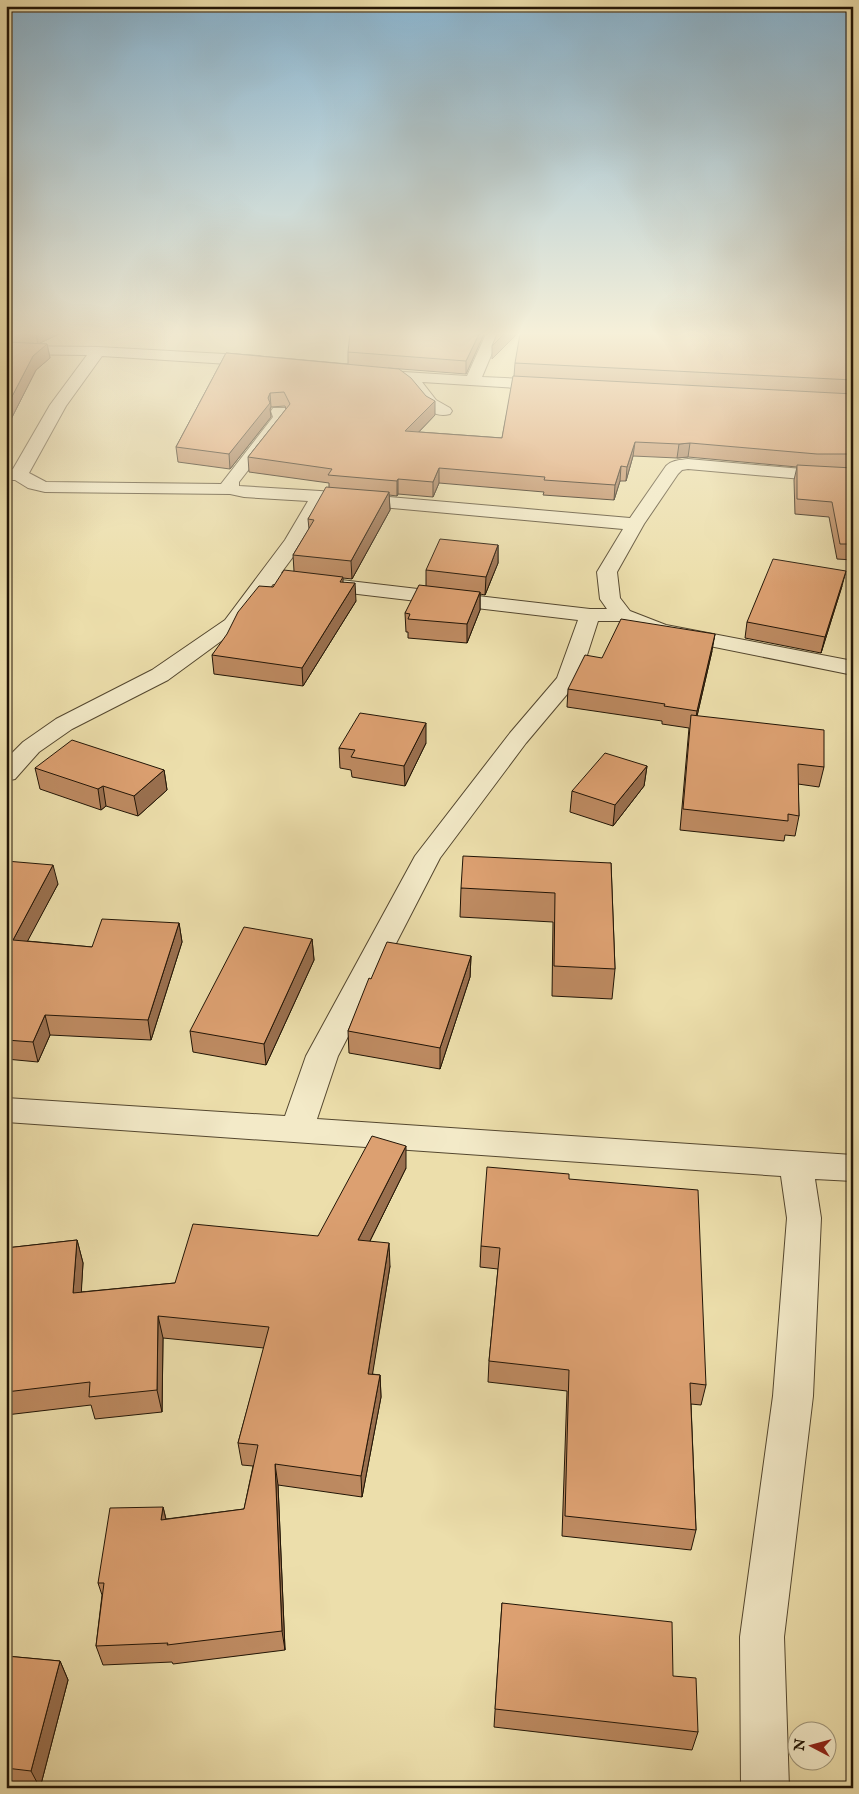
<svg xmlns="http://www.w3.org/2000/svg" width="859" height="1794" font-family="'IM FELL English',serif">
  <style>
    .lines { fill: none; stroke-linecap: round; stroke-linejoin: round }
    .street-casing { stroke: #54472f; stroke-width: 2 }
    .street { fill: #f3eac8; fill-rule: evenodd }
    .wall { fill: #bd8a61; stroke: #221506 }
    .shaded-wall { fill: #9a704f; stroke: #221506 }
    .building { fill: #dca071; stroke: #221506 }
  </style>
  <rect width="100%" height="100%" fill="#ecdeab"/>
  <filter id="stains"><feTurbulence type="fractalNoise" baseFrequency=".004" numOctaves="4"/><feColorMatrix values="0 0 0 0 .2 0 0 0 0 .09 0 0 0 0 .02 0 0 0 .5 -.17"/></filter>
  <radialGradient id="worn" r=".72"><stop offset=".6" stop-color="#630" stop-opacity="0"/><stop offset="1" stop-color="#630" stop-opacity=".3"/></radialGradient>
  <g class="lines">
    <g class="street-casing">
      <g id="street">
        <path d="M486,334H500L482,377L548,380L554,382L556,385L554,388L548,390L422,382L436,400L450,408L452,411L450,414C427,420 417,396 406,382L372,380L367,378L364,375L367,372L372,370L467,376Z"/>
        <path d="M6,346L98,347L259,356L264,358L267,361L264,364L259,366L102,356L66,406L29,473L46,482L221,484L273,417L271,411L273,408H285L289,417L239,482V486L320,491L630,518L666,466C672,460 680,460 688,459L814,470L853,471V481L814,480L688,469L682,470L678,474L644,524L617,572L620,598L630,611L666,625L853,661V675L660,636L620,621H598L579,680L526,743L440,858L338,1056L317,1119L853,1155V1181L815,1179L821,1218L813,1396L784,1637L789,1788H741L740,1637L773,1396L787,1218L781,1176L6,1122V1098L285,1116L306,1056L415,856L510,733L557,678L578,620L273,584L239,628L168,680L72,729L39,752L15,779L6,781V759L23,742L56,719L152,670L225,620L285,540L308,501L244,497L230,494L45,492L28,488L15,480H6V470L13,469L50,405L87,355L6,354ZM326,502L623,529L597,572L600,599L607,609H590L281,573L304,542Z"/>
      </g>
    </g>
    <use href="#street" class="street"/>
  </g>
  <g class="wall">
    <path d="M6,334H59L40,343L47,344L50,358L36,370L6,429Z"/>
    <path d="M484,334L466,374L388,368L435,415L419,432L502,438L514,376L515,363L853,334V560L837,559L829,517L795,514L794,480L797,467L688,457L677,458L633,456L626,481H620L614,500L543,495L544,492L439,483L433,497L398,494L397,496L389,495L390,510L352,579L343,578V582L356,601L303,686L214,674L212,655L273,587L294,571L293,555L309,529L308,519L329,487V483L249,472L248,457L286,409L285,406L271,407L270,409L271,417L230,469L178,462L176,447L226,353L348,364V352Z"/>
    <path d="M498,545V563L485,595L480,594V610L467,643L408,638V632H406L405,613L426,586V570Z"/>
    <path d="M842,586L821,653L745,638L747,622Z"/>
    <path d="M712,651L697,716L824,767L819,787L798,784L799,816L795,836L785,835L784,841L680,830L689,728L662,724V721L567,707L568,689L602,658Z"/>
    <path d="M426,743L405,786L352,777L351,770L340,768L339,748Z"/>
    <path d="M647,766L644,786L613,826L570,812L572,791Z"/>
    <path d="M35,768L164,770L167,790L138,816L106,806L101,810L40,789Z"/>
    <path d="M6,861L58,884L27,941L92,947L179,923L182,942L151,1040L50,1035L38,1062L6,1059Z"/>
    <path d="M611,863L615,969L612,999L552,996L553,922L460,917L461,888Z"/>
    <path d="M312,939L314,960L266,1065L193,1052L190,1031Z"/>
    <path d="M471,956L470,977L440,1069L349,1053L348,1031L371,979Z"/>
    <path d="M406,1168L370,1241L390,1266L372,1374L380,1375L381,1397L362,1497L278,1485L285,1650L173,1664L172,1662L103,1665L96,1646L102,1595L98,1583L163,1507L166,1519L244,1509L253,1466L242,1465L238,1443L264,1348L163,1338L162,1412L95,1419L91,1405L6,1415V1248L77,1240L83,1263L81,1292L175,1283L318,1236Z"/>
    <path d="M569,1179L706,1385L701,1405L691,1404L696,1530L691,1550L562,1536L567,1391L488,1382L489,1361L498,1269L480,1267L481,1246Z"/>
    <path d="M502,1603L673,1676L698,1732L692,1750L494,1727Z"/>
    <path d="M6,1656L60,1661L68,1680L40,1788L6,1785Z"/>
  </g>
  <g class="shaded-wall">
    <path d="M36,334H59L38,344Z"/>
    <path d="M479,334H484L466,374V361Z"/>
    <path d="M504,334H517L492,359V346Z"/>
    <path d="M47,344L50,358L36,370L6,429V408L33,356Z"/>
    <path d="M270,393L271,407L270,409L271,417L230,469L229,454L268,398Z"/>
    <path d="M435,401V415L406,445L405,431Z"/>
    <path d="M635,442L633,456L626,481L627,467Z"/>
    <path d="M690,443L688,457L677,458L679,444Z"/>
    <path d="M621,466L620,481L614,500L615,485Z"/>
    <path d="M439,468V483L433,497V482Z"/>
    <path d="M398,479V494L397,496V481Z"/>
    <path d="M389,492L390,510L352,579L351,561Z"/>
    <path d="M498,545V563L485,595L486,577Z"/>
    <path d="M846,571L842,586L821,653L825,637Z"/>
    <path d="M355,583L356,601L303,686L302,668Z"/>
    <path d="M480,592V610L467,643V624Z"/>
    <path d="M715,634L712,651L694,729L697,711Z"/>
    <path d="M426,723V743L405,786L404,766Z"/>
    <path d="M647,766L644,786L613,826L615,805Z"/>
    <path d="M164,770L167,790L138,816L134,796Z"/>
    <path d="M103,786L106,806L101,810L98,789Z"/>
    <path d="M53,865L58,884L18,959L13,940Z"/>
    <path d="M179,923L182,942L151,1040L148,1020Z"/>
    <path d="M312,939L314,960L266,1065L264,1044Z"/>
    <path d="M471,956L470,977L440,1069V1048Z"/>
    <path d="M45,1015L50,1035L38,1062L33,1042Z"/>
    <path d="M406,1146V1168L359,1263L358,1240Z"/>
    <path d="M77,1240L83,1263L80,1315L73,1293Z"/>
    <path d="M389,1243L390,1266L369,1396L368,1374Z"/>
    <path d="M158,1316L163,1338L162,1412L157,1390Z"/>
    <path d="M380,1375L381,1397L362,1497L361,1476Z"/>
    <path d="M275,1464L278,1485L285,1650L282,1631Z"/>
    <path d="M163,1507L168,1528L161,1520Z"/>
    <path d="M60,1661L68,1680L40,1788L31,1771Z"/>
  </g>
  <g class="building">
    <path d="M350,334H479L466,361L348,352Z"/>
    <path d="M497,334H504L492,346Z"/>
    <path d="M520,334H853V380L515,363Z"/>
    <path d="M6,342L47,344L33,356L6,408Z"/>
    <path d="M226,353L399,369L411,378L426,396L435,401L405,431L502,438L513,376L853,394V454H817L690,443L679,444L635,442L627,467L621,466L615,485L544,480L545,477L439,468L433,482L398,479L397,481L328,475L332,469L248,457L290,404L284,392L270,393L268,398L270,403L229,454L176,447Z"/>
    <path d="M797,465L853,468V544H840L832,502L797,499Z"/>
    <path d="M326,487L389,492L351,561L293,555L314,520L308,519Z"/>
    <path d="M440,539L498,545L486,577L426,570Z"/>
    <path d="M773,559L846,571L825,637L747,622Z"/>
    <path d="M284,570L343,577L340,582L355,583L302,668L212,655L227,634L238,612L259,586L273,587Z"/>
    <path d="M419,585L480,592L467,624L408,619L410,614L405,613Z"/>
    <path d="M621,619L715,634L697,711L664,706L665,704L568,689L585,655L602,658Z"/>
    <path d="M360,713L426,723L404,766L351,757L355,750L339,748Z"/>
    <path d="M691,715L824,730V767L798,764L799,816L788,814V821L683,809Z"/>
    <path d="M72,740L164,770L134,796L103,786L98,789L35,768Z"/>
    <path d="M605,753L647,766L615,805L572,791Z"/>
    <path d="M463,856L611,863L615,969L554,966L555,893L461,888Z"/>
    <path d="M6,861L53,865L13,940L92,947L102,919L179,923L148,1020L45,1015L33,1042L6,1040Z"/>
    <path d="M244,927L312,939L264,1044L190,1031Z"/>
    <path d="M387,942L471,956L440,1048L348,1031L369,978L371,979Z"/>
    <path d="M372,1136L406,1146L358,1240L389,1243L368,1374L380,1375L361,1476L275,1464L282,1631L167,1645L168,1643L96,1646L104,1583H98L110,1508L163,1507L161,1520L244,1509L258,1445L238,1443L269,1327L158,1316L157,1390L89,1397L90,1382L6,1392V1248L77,1240L73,1293L175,1283L193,1224L318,1236Z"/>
    <path d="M487,1167L569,1174V1179L698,1190L706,1385L690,1383L696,1530L565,1516L569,1370L489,1361L500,1248L481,1246Z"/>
    <path d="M502,1603L672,1622L673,1676L696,1678L698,1732L495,1709Z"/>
    <path d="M6,1656L60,1661L31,1771L6,1768Z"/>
    <path d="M387,1783L449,1788H387Z"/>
  </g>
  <linearGradient id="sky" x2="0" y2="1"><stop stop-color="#89b6d3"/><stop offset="0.57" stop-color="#f6f0d9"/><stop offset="1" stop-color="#f6f0d9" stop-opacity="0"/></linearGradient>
  <rect width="859" height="585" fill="url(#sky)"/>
  <rect width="859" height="1794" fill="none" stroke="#ecdeab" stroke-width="25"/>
  <rect x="8" y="8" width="844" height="1779" fill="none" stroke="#221506" stroke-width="2.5"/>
  <rect x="12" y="12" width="834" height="1769" fill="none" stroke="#221506"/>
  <g transform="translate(812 1746) rotate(276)"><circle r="24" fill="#f3eac8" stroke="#9f957a"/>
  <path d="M0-4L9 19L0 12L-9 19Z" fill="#8f2418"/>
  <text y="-8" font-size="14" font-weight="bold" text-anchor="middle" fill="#221506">N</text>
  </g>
  <rect width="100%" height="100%" filter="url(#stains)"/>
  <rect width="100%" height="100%" fill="url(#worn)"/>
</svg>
